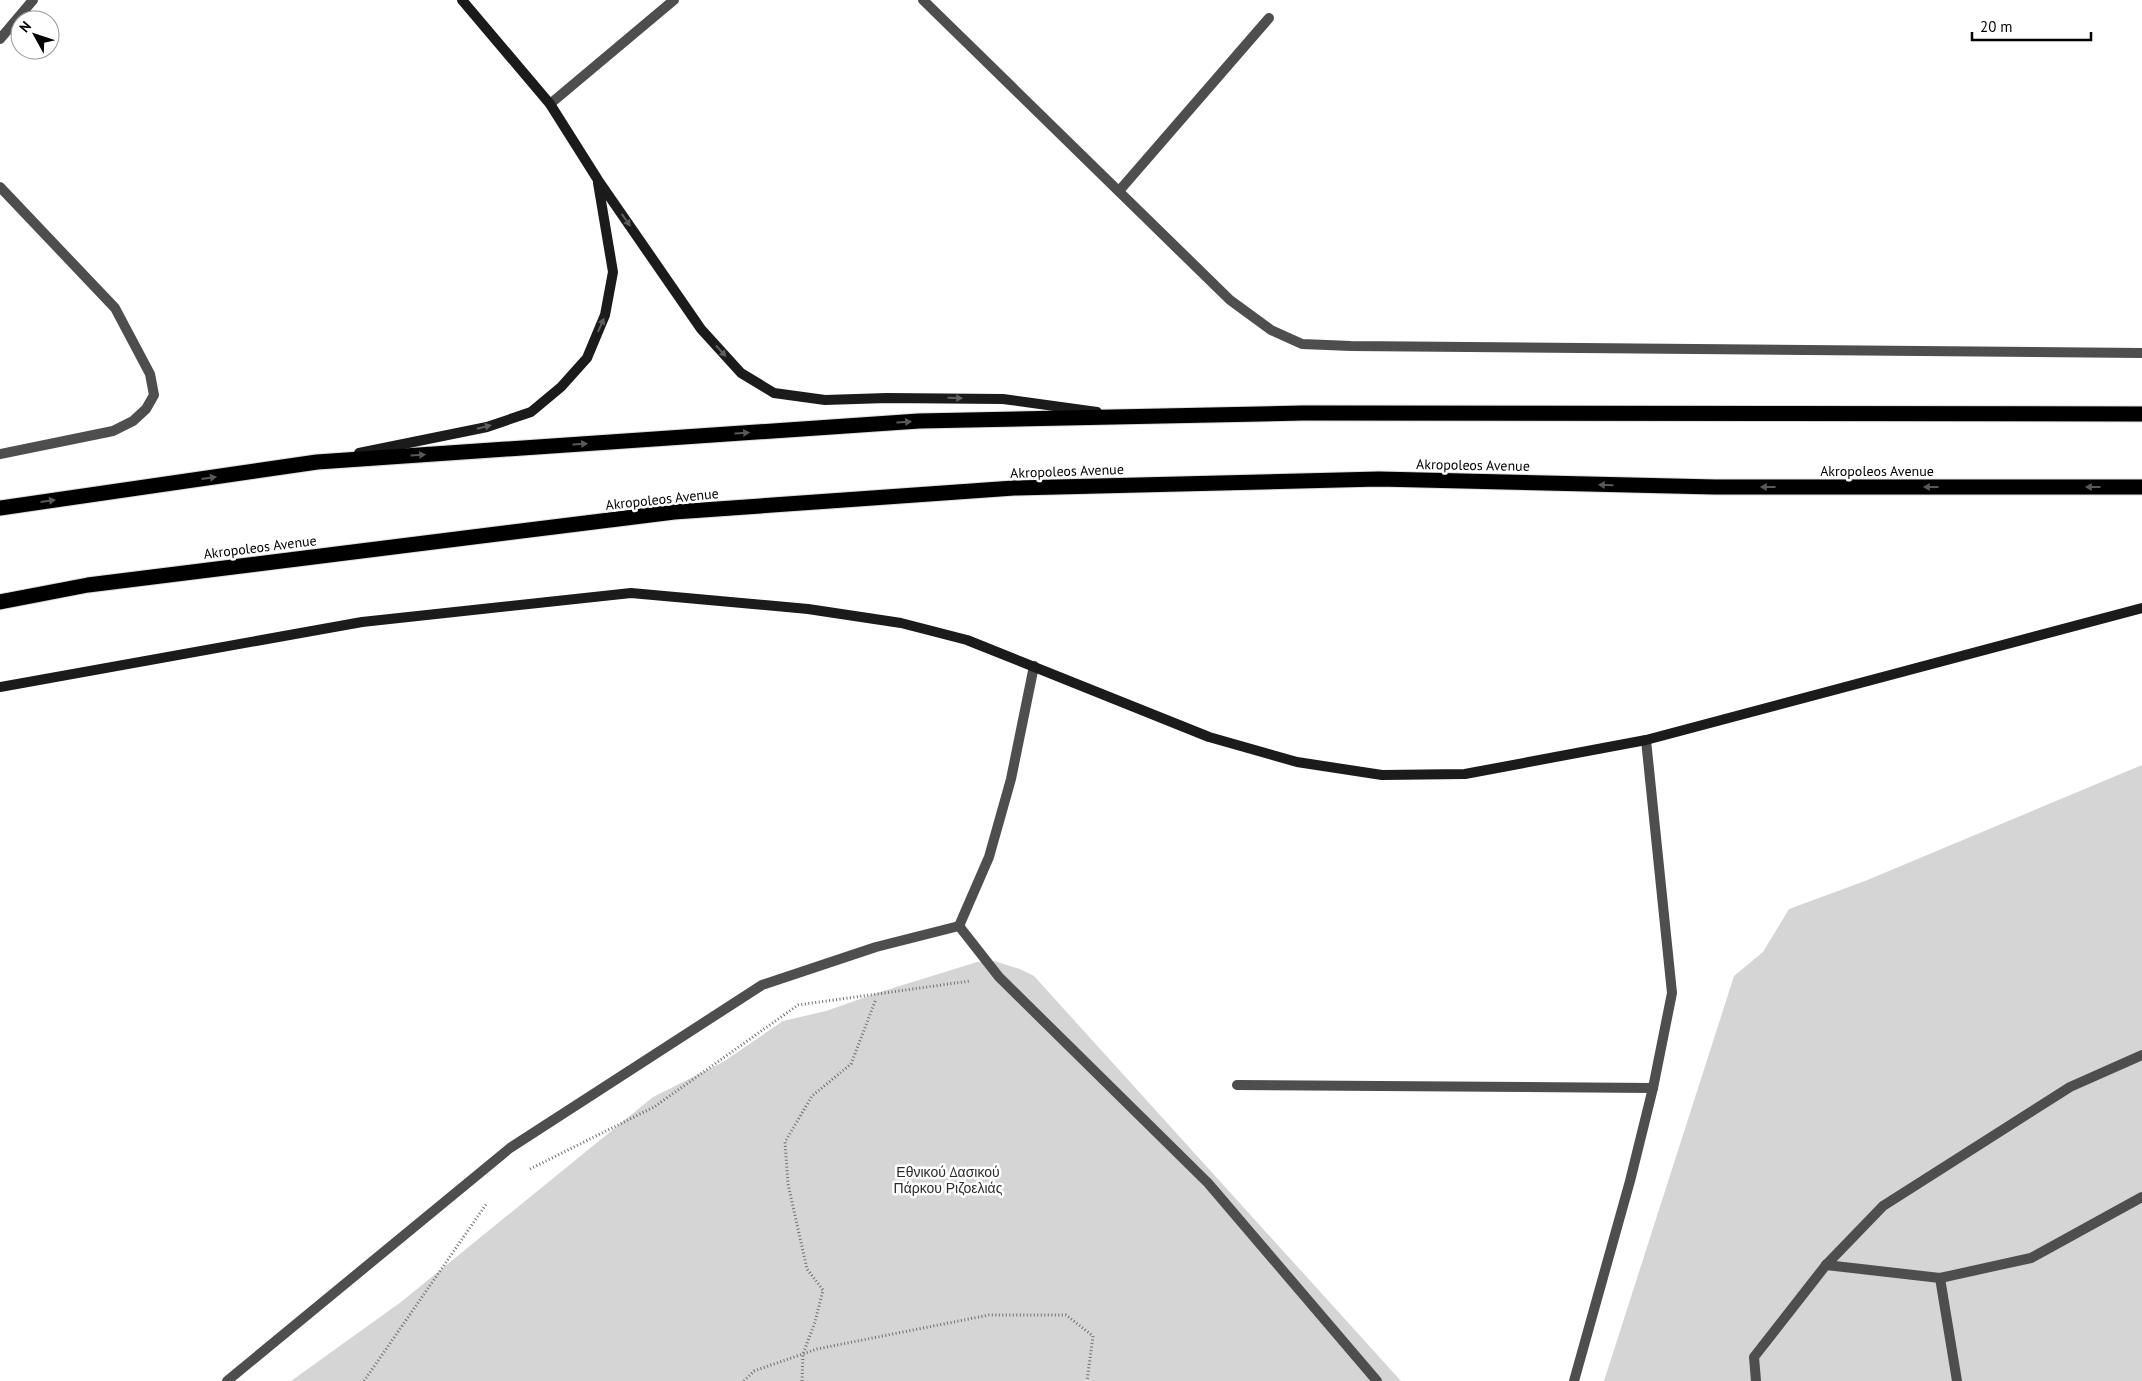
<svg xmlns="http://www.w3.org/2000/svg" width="2142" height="1381" font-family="'PT Sans',sans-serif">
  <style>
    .green { fill: #d5d5d5 }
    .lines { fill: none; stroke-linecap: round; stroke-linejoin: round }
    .highway-casing { stroke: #dbdbdb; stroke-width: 17 }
    .path { stroke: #707070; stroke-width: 3; stroke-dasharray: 1 2.5; stroke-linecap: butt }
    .lane { stroke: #4e4e4e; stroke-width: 10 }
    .street { stroke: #4e4e4e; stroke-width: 10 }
    .secondary { stroke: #1b1b1b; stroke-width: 10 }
    .highway { stroke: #000; stroke-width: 15 }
    .oneway { fill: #5f5f5f }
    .oneway2 { fill: #595959 }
    .labels { text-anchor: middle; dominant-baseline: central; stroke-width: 5; stroke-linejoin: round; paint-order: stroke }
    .street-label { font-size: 14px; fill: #000; stroke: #fff }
    .park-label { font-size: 14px; fill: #2c2c2c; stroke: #fff }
  </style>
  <rect width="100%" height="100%" fill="#fff"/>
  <g class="green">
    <path d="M2142,765V1381H1604L1734,976L1763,952L1789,909L1865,881Z"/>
    <path d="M994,961L1020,969L1034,976L1401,1381H291L401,1302L653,1097L723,1062L783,1021L826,1011L877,993L977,962Z"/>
  </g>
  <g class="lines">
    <g class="highway-casing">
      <g id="highway">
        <path d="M0,508L317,462L919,421L1303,413L2142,414"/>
        <path d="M0,602L88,585L674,512L1014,488L1379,479L1715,487H2142"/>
      </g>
    </g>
    <g class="path">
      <path d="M530,1169L654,1107L798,1005L970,981"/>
      <path d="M364,1381L487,1203"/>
      <path d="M744,1381L754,1371L817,1349L989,1315H1066L1093,1336L1087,1381"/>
      <path d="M802,1381L803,1354L815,1322L823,1290L807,1269L788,1184L785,1142L812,1096L851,1064L876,999"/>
    </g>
    <g class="lane">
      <path d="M1940,1278L1957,1381"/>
      <path d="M1756,1381L1754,1357L1826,1265"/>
    </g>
    <g class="street">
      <path d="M923,0L1230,300L1271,330L1302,344L1351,346L2142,353"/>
      <path d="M0,39L33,0"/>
      <path d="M550,104L674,0"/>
      <path d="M0,187L115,308L150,374L154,395L146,409L133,421L113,431L0,454"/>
      <path d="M1119,191L1269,18"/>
      <path d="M959,926L999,977L1208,1183L1377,1381"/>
      <path d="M959,926L989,857L1011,779L1034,666"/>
      <path d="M1237,1085L1653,1088"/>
      <path d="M1826,1265L1883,1206L2070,1087L2142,1055"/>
      <path d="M1826,1265L1940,1278L2031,1258L2142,1197"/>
      <path d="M227,1381L510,1148L762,985L876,947L959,926"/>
      <path d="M1574,1381L1630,1181L1653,1088L1672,993L1646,740"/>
    </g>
    <g class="secondary">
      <path d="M462,0L550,104L598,180L701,329L741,373L774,393L825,400L887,398L1003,399L1097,412"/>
      <path d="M359,453L487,427L531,412L561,387L587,358L605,315L613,272L598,183"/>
      <path d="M0,687L362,622L631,593L808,609L901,623L967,640L1209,737L1297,762L1382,775L1465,774L1646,740L2142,608"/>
    </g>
    <use href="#highway" class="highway"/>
  </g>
  <defs><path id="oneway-solid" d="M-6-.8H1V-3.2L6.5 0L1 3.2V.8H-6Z" transform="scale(1.25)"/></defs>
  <g class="oneway">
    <use href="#oneway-solid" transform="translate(626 220) rotate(55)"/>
    <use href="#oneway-solid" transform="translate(601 325) rotate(-66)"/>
    <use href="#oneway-solid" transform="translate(721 351) rotate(47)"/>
    <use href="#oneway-solid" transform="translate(955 398) rotate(1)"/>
    <use href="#oneway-solid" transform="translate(484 427) rotate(-14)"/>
  </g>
  <g class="oneway2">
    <use href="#oneway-solid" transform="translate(904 422) rotate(-4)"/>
    <use href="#oneway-solid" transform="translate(742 433) rotate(-4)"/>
    <use href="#oneway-solid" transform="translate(580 444) rotate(-4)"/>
    <use href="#oneway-solid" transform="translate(418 455) rotate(-4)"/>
    <use href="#oneway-solid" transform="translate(209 478) rotate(-8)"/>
    <use href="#oneway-solid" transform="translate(1606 485) rotate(-179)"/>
    <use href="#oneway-solid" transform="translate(1768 487) rotate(180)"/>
    <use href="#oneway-solid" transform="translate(1931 487) rotate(180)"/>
    <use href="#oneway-solid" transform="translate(2093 487) rotate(180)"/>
    <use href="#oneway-solid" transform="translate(48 501) rotate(-8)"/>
  </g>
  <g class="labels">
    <g class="street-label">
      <text transform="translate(1473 465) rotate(1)">Akropoleos Avenue</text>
      <text transform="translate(1067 471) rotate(-2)">Akropoleos Avenue</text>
      <text x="1877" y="471">Akropoleos Avenue</text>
      <text transform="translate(662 499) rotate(-6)">Akropoleos Avenue</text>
      <text transform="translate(260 547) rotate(-7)">Akropoleos Avenue</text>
    </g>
    <g class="park-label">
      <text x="948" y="1172">Εθνικού Δασικού<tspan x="948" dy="16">Πάρκου Ριζοελιάς</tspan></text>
    </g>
  </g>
  <g transform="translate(35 35) rotate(310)"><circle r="24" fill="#ffffff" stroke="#999999"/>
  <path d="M0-4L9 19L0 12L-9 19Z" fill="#000000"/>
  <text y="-8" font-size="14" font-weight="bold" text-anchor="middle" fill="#000000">N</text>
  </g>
  <path d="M1972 32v8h119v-8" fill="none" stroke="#000000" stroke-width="2.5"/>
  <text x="1980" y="32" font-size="15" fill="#000000" stroke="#ffffff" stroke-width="4" paint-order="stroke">20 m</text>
</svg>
